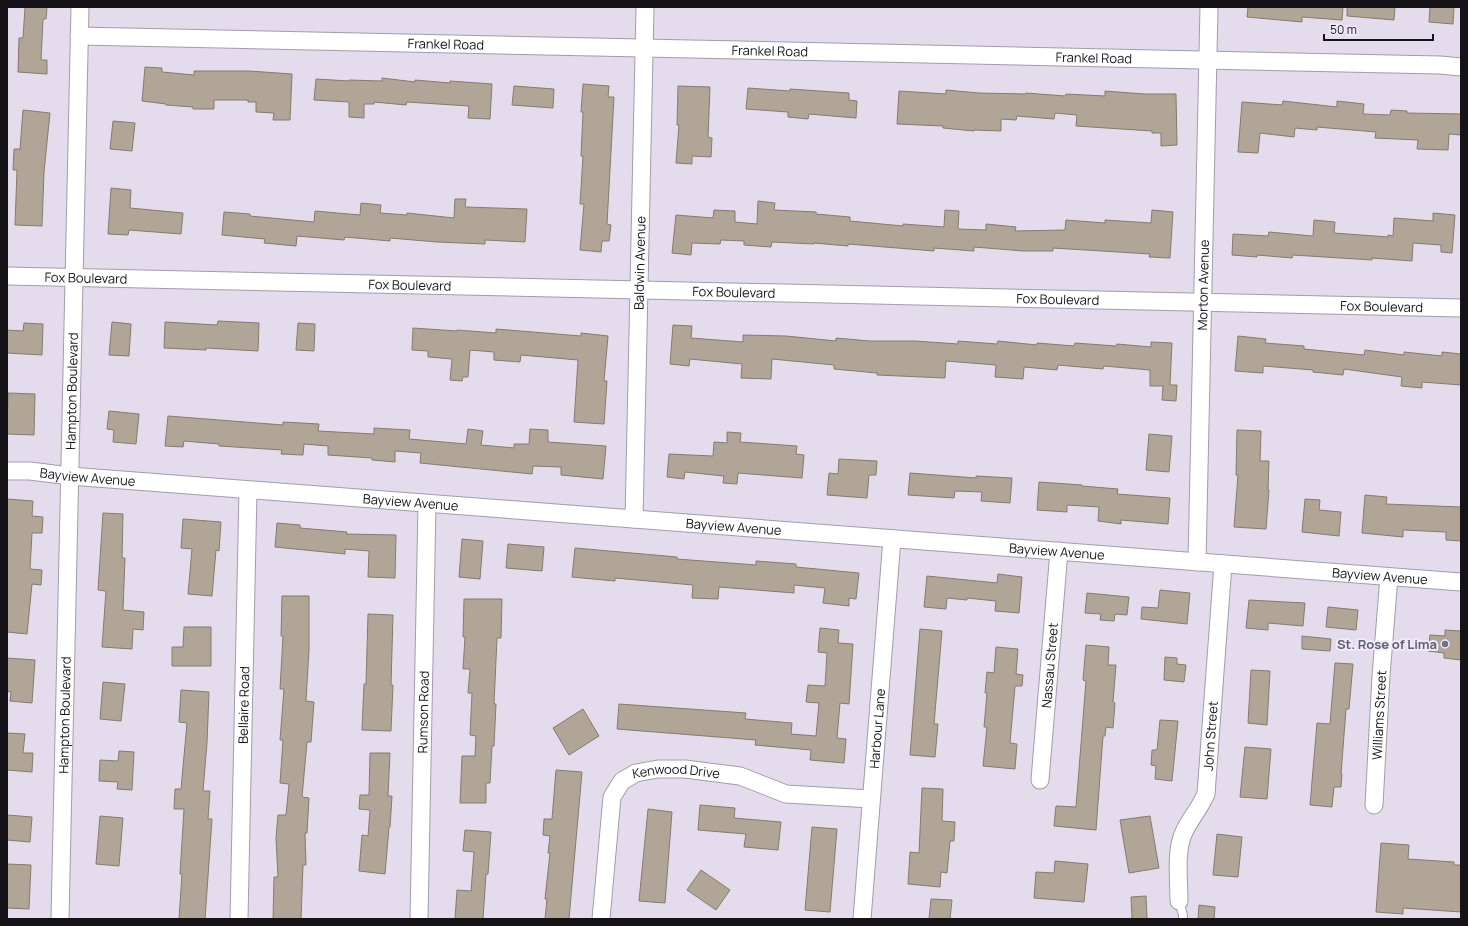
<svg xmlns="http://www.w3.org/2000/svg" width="1468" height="926" font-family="Manrope,sans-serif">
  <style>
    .building { fill: #b1a597; stroke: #867a6d }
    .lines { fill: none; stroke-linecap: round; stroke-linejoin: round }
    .lane-casing { stroke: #a39bab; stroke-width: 10 }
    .street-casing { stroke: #a39bab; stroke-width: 19 }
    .lane { stroke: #fff; stroke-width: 8 }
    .street { stroke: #fff; stroke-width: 17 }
    .worship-dot { fill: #6b7280; stroke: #f1e9fa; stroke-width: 1.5 }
    .labels { text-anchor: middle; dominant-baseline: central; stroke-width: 4; stroke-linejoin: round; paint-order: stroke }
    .street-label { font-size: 13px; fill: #151218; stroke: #f1e9fa }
    .worship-label { font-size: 13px; font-weight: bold; fill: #5b616d; stroke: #f1e9fa; text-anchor: end }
  </style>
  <rect width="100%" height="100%" fill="#e4dced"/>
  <g class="building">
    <path d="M25,7H47L46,19H43L41,60H47V74L18,72L19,38H23Z"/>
    <path d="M1248,7H1343L1342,20L1302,17V22L1247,17Z"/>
    <path d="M1347,7H1395L1394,20L1347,16Z"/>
    <path d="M1430,7H1454L1453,24L1429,22Z"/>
    <path d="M145,67L162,68V72L194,75V71H249L292,74L290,120H273L274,113L256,112V102H248V100H214V109H193V107L166,105V104L142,101Z"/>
    <path d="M382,78L415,82V80L450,83V81L492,84L490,119L468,118L469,106L407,102L406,105L374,102V104H364V118L349,117V102L314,100L316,79L349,81V80L382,81Z"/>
    <path d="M583,84L609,86L608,97H614L607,224L611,225L609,241H602L601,252L580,250L584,204H580L583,156H581L583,112H581Z"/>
    <path d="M514,86L554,89L553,108L512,105Z"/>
    <path d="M678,86L710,87L708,137L712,138L711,157L692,156V164L676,163L679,125H677Z"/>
    <path d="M748,88L790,91V89L849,93V100L857,101L856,118L809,114L808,119L788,117V112L746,109Z"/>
    <path d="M946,90L979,93L1026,94V93L1065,96L1066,94L1105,96V91L1144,94H1176L1177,145L1161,146V133H1152V131L1076,126L1077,115L1055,113L1054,119L1017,116L1016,120L1001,119V131L974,130V131L943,128V126L897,124L899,91L946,94Z"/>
    <path d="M1283,101L1337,107V101L1364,104L1363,114L1390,115L1391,110L1407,111V113L1461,114V135L1449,134L1448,150L1417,149L1418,140L1375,138L1376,132L1317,127V130L1295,128L1294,137L1260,133L1258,153L1238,152L1242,102L1282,105Z"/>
    <path d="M23,110L50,113L44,172L42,226L15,225L17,170H13L14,149H20Z"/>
    <path d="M113,121L135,123L132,151L110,149Z"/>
    <path d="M111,188L131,190L130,208L183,213L181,234L129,230L128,235L108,234Z"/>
    <path d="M455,199H466L465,207L527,209L525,242L485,240V244L437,242L390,238V241L345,237L344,240L297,236L296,246L264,243L265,239L222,235L224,212L250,214V216L314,222L315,211L360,215L361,203L381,205L380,213L407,215V213L454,218Z"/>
    <path d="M758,201L775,203L774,210L816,212V214L850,217V221L903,226V224L944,227L945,210L959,211L958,229L986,230V224L1016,227L1015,231L1065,230L1066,220L1105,223V220L1151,223L1152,210L1173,212L1170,258L1149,257L1150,254L1053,248V251H1023L974,247V251L934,248V251L848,244V246L814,243V244L772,242L771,247L744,245V241L721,240L720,244L692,243L691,255L672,253L676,215L713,218L714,210L735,211V222L757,224Z"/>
    <path d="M1433,213L1455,215L1452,253L1441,252V245L1413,243L1412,261L1372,258V260L1293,255L1292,258L1257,255V257L1232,255L1233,234L1268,236L1269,232L1313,236L1314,220L1335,222L1334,233L1388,237V235L1393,236L1394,218L1433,221Z"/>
    <path d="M218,321L259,323L258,351L206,348V350L164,348L165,322L217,325Z"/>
    <path d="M112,322L131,324L129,356L109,355Z"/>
    <path d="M24,323L43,324L42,355L7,353V330L23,331Z"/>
    <path d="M298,323L315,324L314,351L296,350Z"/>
    <path d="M673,325L692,326L691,338L743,342V335L786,336L836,341V338L869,341H915L958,344V341L997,344L998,341L1037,345V343L1074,346L1075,343L1116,346L1117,344L1151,347V342L1172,343L1170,385H1177L1176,401L1162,400L1163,386H1150V370L1104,366L1103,369L1058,365L1057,370L1024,367L1023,379L995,377L996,365L946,361L945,378L877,375V373L834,369V365L772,359L771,379L741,378L742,364L690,359L689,366L670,364Z"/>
    <path d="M413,328L457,331V330L496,333V329L581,336V333L608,336L604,381H607L604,424L574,422L578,360L521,355L520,362L494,360V352L470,350L468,377H463L462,381L450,380L452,359L428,357V351L412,350Z"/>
    <path d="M1238,336L1266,339L1265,343L1304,346V349L1364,355L1365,350L1404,355V352L1442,356V352L1461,354V385L1422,382V388L1401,386L1402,377L1344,369L1343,375L1313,372V370L1263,366V373L1235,371Z"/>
    <path d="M8,393L35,394L34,435L7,434Z"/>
    <path d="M109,411L139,414L136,444L113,442L114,430L107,429Z"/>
    <path d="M168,416L283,425V422L319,424L318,431L374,434V428L410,430L409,439L466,444L468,429L483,431L481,445L514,448V444H529L530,429L548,430V442L606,446L603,479L561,475V467L533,466L532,474L420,463L421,453L395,451V462L372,460V458L328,455V446L304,444L303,455L281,454L282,450L219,446V444L184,441L183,447L165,446Z"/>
    <path d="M1237,430L1261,431L1260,461H1269L1268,490H1269L1266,529L1234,527L1238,475H1236Z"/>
    <path d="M727,432L741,433L740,442L797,446L796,454L804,455L802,478L738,473L737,484L723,483L724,476L685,472L684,479L667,477L669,454L713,456L714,442L727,443Z"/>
    <path d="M1149,434L1172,436L1169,472L1146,470Z"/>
    <path d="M839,459L877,461L876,475H869L867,498L827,495L829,473L838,474Z"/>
    <path d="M910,473L976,478V476L1012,478L1010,503L981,501L982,492L955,491L954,498L908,495Z"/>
    <path d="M1039,482L1082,485V486L1118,489L1117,494L1170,498L1168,524L1121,520V524L1098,521L1099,507L1067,505V512L1037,510Z"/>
    <path d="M1365,495L1387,497L1386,504L1461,507V541L1446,540V532L1403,530V537L1362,533Z"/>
    <path d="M7,499L33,501L32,516L43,517L42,533H32L30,569L42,570L41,585L32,584L27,634L7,632Z"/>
    <path d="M1305,499L1320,500L1319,510L1341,512L1339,536L1302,532Z"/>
    <path d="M103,513L123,514L122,558H125L123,610L144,612L143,630L133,629L132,649L102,647L106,591L98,590Z"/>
    <path d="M183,519L221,522L219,551L216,550L212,596L188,594L192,549L181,548Z"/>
    <path d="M277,523L300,525V528L347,532L346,534L396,535L395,578L368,577L369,551L345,549V554L275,547Z"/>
    <path d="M462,539L483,541L480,579L459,577Z"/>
    <path d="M508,544L544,547L542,571L506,568Z"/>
    <path d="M575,548L677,557V559L756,565V561L796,564V567L859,573L856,599L849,598V606L823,603L825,588L794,585V593L719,587L718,599L692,598L693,585L615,578V581L572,577Z"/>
    <path d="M998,574L1022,577L1019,613L995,611L996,601L967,598V600L947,598L946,609L924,607L927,576L997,583Z"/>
    <path d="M1160,590L1190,593L1187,624L1141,619L1142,607L1158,608Z"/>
    <path d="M1087,593L1129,597L1127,615L1115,614L1114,621L1100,620L1101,614L1085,613Z"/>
    <path d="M282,596H309V650L306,701L314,702L311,742H307L302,797L309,798L307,833H305L306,865H303L301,919H273L274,877H278L276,838L278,815H286L289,784L280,783L283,740H280L284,689H280L283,636H281Z"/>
    <path d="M464,599H502L501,638H497L494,704H496L494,746H492L490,783H486V803H460L462,756H475L476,736L470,735L472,693H468L470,669H463L465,637H463Z"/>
    <path d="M1249,600L1305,603L1303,626L1268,623V630L1246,628Z"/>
    <path d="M1328,607L1358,610L1356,630L1326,627Z"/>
    <path d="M368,614L393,615L391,685H393L391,731L362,730L364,684H366Z"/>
    <path d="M184,627H211V666H172V647H183Z"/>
    <path d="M820,628L839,630L838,643L853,644L849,704L840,703L837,738L846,739L844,763L810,760L811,750L755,745L756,740L617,729L619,704L746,713L745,719L792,723L791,734L816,736L819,703L806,702L808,685L825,686L827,653L818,652Z"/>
    <path d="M920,629L942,631L934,724H938L935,757L910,755Z"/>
    <path d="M1445,630L1461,631V660L1444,658V653L1428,651L1430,635L1445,636Z"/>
    <path d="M1302,636L1331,639L1330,651L1302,649Z"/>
    <path d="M1086,645L1109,647L1108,665H1116L1113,702L1115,703L1113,728L1106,727L1105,736H1103L1096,830L1054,826L1056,806L1076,807L1086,681L1083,680Z"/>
    <path d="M996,647L1018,649L1016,674L1023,675L1022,686H1015L1010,743L1017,744L1015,769L983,766L987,727H984L987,693H985L987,672L994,673Z"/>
    <path d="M1165,657L1177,658V664L1186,665L1184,682L1164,680Z"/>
    <path d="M7,658L35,660L32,703L10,701L11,692L7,691Z"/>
    <path d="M1335,663L1353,664L1349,709H1346L1341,774H1342L1341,787H1334L1332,807L1310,805L1317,723L1330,724Z"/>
    <path d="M1251,670L1270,671L1267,725L1248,723Z"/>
    <path d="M103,682L125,684L121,721L100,719Z"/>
    <path d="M181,690L209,692L207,743L203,791H210L208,819H212L205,919H179L182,874H180L184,809H174L175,789H181L187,723L179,722Z"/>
    <path d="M583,709L599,736L569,755L553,728Z"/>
    <path d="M1160,720L1178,721L1172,781L1155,779L1156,766L1151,765L1152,750H1157Z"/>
    <path d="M7,733L25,734L23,753H33L32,772L7,770Z"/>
    <path d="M1245,747L1271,749L1267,799L1240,797Z"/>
    <path d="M119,751L134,752L132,790L117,789L118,782L99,781L100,760L118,761Z"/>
    <path d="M370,753H390L388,796H392L390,827H389L385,874L359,871L362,835L368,836L370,810L359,809L360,795H369Z"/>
    <path d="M556,770L582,772L569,919H545L547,899H545L550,853H548L550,836L543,835L544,819H552Z"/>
    <path d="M922,788L943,789L942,821L955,822L954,841H950L947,873L941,872L940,887L908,884L910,852L919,853Z"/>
    <path d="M700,805L735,808L734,818L781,822L778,850L744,847L746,834L698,830Z"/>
    <path d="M648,809L672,812L665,903L639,901Z"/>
    <path d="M7,815L32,817L30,842L7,840Z"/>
    <path d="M100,816L123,818L119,866L96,864Z"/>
    <path d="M1150,816L1159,868L1129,873L1120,820Z"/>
    <path d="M812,827L837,829L830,912L805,910Z"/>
    <path d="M465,830L491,832L488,874H486L483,919H455L457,890L471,891L474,852L463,851Z"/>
    <path d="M1217,834L1242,837L1238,877L1213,875Z"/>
    <path d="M1381,843L1409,845L1408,859L1454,862V865H1461V912L1403,908V914L1376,912Z"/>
    <path d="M1055,861L1088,864L1084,902L1034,898L1036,872L1054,873Z"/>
    <path d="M7,864L31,865L29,909L7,908Z"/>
    <path d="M701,870L730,890L716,910L687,890Z"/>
    <path d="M1146,896L1147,919H1132L1131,897Z"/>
    <path d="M931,899L952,900L950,919H929Z"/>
    <path d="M1199,905L1215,907L1214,919H1198Z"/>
  </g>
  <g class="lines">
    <g class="lane-casing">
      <path id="lane" d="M1179,901L1183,915V919"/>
    </g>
    <g class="street-casing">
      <g id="street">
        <path id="s1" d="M79,36L1440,65L1461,67"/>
        <path id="s2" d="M7,276L1461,308"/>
        <path id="s3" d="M7,471H30L70,476L1461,582"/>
        <path id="s4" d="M634,519L645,7"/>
        <path id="s5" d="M1197,562L1209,7"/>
        <path id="s6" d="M1040,780L1059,551"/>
        <path id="s7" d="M1374,805L1381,676L1389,577"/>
        <path id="s8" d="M1179,901C1179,881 1175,850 1184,832C1190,819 1200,808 1206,794L1223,564"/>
        <path id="s9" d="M60,919L80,7"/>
        <path id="s10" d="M239,919L248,490"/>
        <path id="s11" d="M419,919L427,504"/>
        <path id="s12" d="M601,919L612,797L622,781L636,773L658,769H685L740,776L786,794L871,799"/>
        <path id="s13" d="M862,919L892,539"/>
      </g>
    </g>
    <use href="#lane" class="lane"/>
    <use href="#street" class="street"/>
  </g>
  <circle class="worship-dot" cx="1445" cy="644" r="4"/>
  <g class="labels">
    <g class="street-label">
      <text stroke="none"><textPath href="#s1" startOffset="367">Frankel Road</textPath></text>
      <text stroke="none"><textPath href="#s1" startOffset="691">Frankel Road</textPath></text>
      <text stroke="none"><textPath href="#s1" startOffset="1015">Frankel Road</textPath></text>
      <text stroke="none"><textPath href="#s4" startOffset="256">Baldwin Avenue</textPath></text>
      <text stroke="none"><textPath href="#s2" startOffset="79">Fox Boulevard</textPath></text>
      <text stroke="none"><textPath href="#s2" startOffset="403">Fox Boulevard</textPath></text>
      <text stroke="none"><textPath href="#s5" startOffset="277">Morton Avenue</textPath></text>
      <text stroke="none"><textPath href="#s2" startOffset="727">Fox Boulevard</textPath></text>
      <text stroke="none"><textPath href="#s2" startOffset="1051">Fox Boulevard</textPath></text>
      <text stroke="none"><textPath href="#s2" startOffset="1375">Fox Boulevard</textPath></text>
      <text stroke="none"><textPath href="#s9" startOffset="528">Hampton Boulevard</textPath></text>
      <text stroke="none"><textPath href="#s3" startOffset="81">Bayview Avenue</textPath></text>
      <text stroke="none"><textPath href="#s3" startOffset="405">Bayview Avenue</textPath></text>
      <text stroke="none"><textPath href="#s3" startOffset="729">Bayview Avenue</textPath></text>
      <text stroke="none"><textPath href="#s3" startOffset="1053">Bayview Avenue</textPath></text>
      <text stroke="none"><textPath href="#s3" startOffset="1377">Bayview Avenue</textPath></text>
      <text stroke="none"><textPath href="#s6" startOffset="115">Nassau Street</textPath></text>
      <text stroke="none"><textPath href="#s10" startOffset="214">Bellaire Road</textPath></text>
      <text stroke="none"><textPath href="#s11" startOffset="207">Rumson Road</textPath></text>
      <text stroke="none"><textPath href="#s9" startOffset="204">Hampton Boulevard</textPath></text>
      <text stroke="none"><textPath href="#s7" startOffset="90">Williams Street</textPath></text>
      <text stroke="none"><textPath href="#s13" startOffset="191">Harbour Lane</textPath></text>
      <text stroke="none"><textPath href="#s8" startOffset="172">John Street</textPath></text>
      <text stroke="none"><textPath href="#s12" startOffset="198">Kenwood Drive</textPath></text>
    </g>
    <g class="worship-label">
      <text x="1437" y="644">St. Rose of Lima</text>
    </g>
  </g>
  <rect width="1468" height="926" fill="none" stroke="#151218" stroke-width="16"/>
  <path d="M1324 34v6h109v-6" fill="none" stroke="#151218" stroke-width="2"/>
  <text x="1330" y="34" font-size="12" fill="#151218" stroke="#f1e9fa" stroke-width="3" paint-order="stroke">50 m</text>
</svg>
